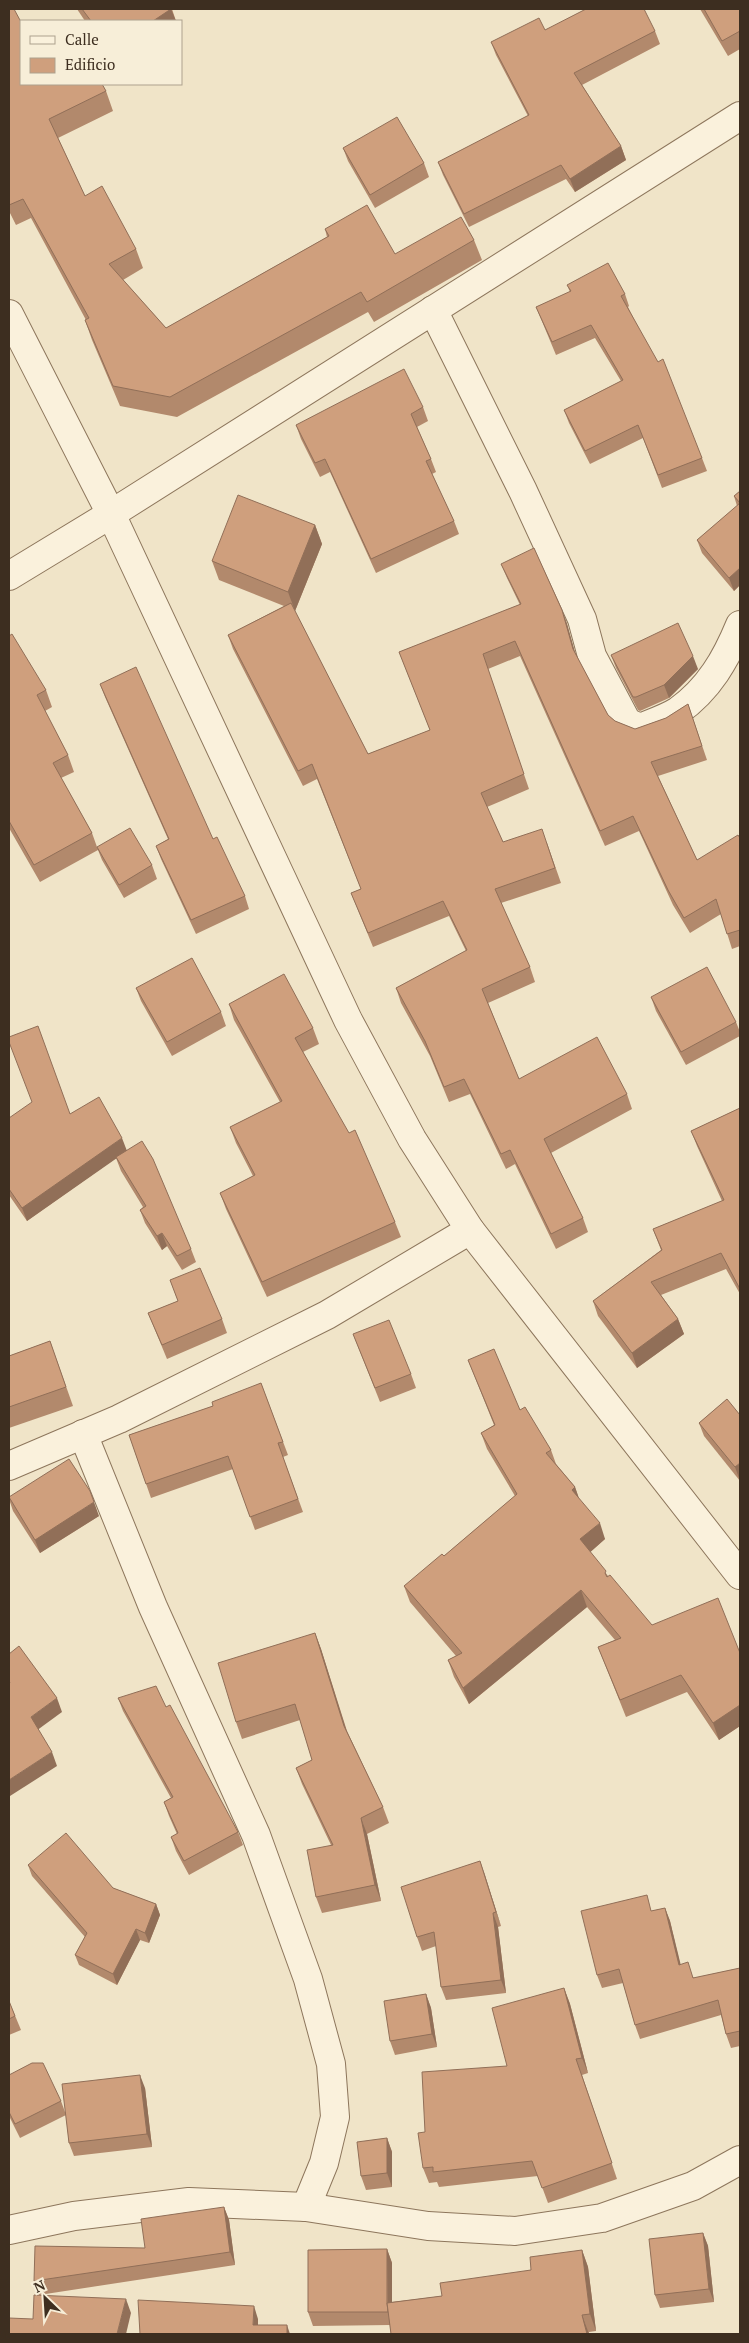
<svg xmlns="http://www.w3.org/2000/svg" width="749" height="2343" font-family="'PT Serif',serif">
  <style>
    .lines { fill: none; stroke-linecap: round; stroke-linejoin: round }
    .minor-casing { stroke: #8d765c; stroke-width: 30 }
    .minor { stroke: #faf1dc; stroke-width: 28 }
    .wall { fill: #b2896c }
    .shaded-wall { fill: #916f58 }
    .building { fill: #cf9f7d; stroke: #916f58 }
  </style>
  <rect width="100%" height="100%" fill="#f0e4c8"/>
  <g class="lines">
    <g class="minor-casing">
      <g id="minor">
        <path d="M433,310L523,491L582,619L592,656L627,722L640,728C652,723 667,718 678,711C709,689 726,659 740,625"/>
        <path d="M9,314L111,514L348,1020L412,1139L470,1230L740,1575"/>
        <path d="M9,576L111,514L740,116"/>
        <path d="M83,1434L153,1607L256,1835L308,1979L331,2064L335,2117L324,2163L306,2207"/>
        <path d="M9,1466L119,1419L327,1315L470,1230"/>
        <path d="M9,2230L74,2216L189,2202L306,2207L428,2226L515,2231L602,2218L693,2186L740,2160"/>
      </g>
    </g>
    <use href="#minor" class="minor"/>
  </g>
  <g class="wall">
    <path d="M9,9L21,84L106,91L113,111L58,138L85,196L136,249L143,268L123,280L166,328L327,237L325,229L395,254L474,240L482,260L374,322L368,312L177,417L120,406L92,340L85,320H86L31,218L16,225L9,211Z"/>
    <path d="M77,9H172L176,21H85Z"/>
    <path d="M700,9H740V49L728,56Z"/>
    <path d="M545,30L655,31L660,44L582,85L621,146L626,160L575,192L566,179L469,227L443,175L438,162L528,116L496,55L491,42Z"/>
    <path d="M343,148L424,163L429,177L375,208L348,161Z"/>
    <path d="M567,285L625,294L629,306L628,307L702,458L707,471L662,488L643,438L590,464L569,423L564,410L621,381L595,338L556,355L536,307L570,292Z"/>
    <path d="M423,407L428,421L417,427L431,459L436,472L432,474L454,521L459,534L376,573L330,472L320,477L301,439L296,425Z"/>
    <path d="M740,491V585L734,591L702,553L697,540L737,506L734,496Z"/>
    <path d="M315,525L322,544L295,611L294,610L368,754L430,730L399,652L520,605L507,578L501,564L562,610L567,624L575,653L608,715L615,721L635,729L666,718L688,704L707,760L658,776L697,860L740,838V946L732,949L721,914L690,933L673,905L639,831L605,846L520,656L488,669L529,789L487,807L503,842L547,843L561,883L501,903L530,967L535,982L488,1003L519,1079L627,1094L632,1109L551,1153L583,1218L588,1232L556,1249L515,1164L506,1169L470,1094L449,1102L430,1056L401,1003L396,988L466,951L449,916L373,947L351,893L361,889L317,779L303,786L233,649L228,635L284,606L219,580L212,561Z"/>
    <path d="M9,636L46,690L52,707L45,711L68,755L74,772L61,778L92,833L97,847L152,865L157,879L124,898L102,860L98,850L40,882L9,828Z"/>
    <path d="M611,655L698,669L669,698L640,711L638,710L616,668Z"/>
    <path d="M100,684L213,839L245,896L249,909L196,934L161,859L156,846L168,839L105,697Z"/>
    <path d="M136,988L221,1012L226,1026L172,1056L141,1001Z"/>
    <path d="M651,997L736,1022L740,1032V1036L686,1065L656,1011Z"/>
    <path d="M229,1004L313,1028L319,1044L303,1052L395,1222L401,1237L267,1297L226,1209L220,1193L253,1176L236,1143L230,1127L280,1102L234,1020Z"/>
    <path d="M740,1108V1294L726,1269L661,1295L678,1319L684,1334L637,1368L598,1316L593,1301L661,1250L653,1229L722,1201L697,1146L691,1131Z"/>
    <path d="M70,1114L126,1151L191,1249L196,1262L182,1270L167,1246L162,1250L145,1223L140,1210L143,1207L121,1171L116,1158L27,1221L9,1195V1118Z"/>
    <path d="M170,1280L222,1319L227,1333L167,1359L148,1313L178,1301Z"/>
    <path d="M353,1334L411,1374L416,1388L380,1402Z"/>
    <path d="M50,1341L73,1406L9,1428V1356Z"/>
    <path d="M468,1360L520,1410L551,1450L556,1464L575,1487L579,1499L605,1539L590,1552L608,1576L652,1625L740,1653V1726L719,1740L687,1692L626,1717L598,1647L615,1640L587,1607L469,1704L454,1677L448,1660L456,1656L410,1602L404,1586L444,1556L515,1496L487,1449L481,1433L494,1425Z"/>
    <path d="M261,1383L288,1455L283,1457L303,1512L255,1530L233,1469L151,1498L129,1435L213,1406Z"/>
    <path d="M727,1399L740,1481L704,1436L699,1423Z"/>
    <path d="M9,1499L99,1516L40,1553L13,1511Z"/>
    <path d="M315,1633L321,1649L347,1731L383,1807L389,1823L367,1834L381,1901L322,1913L316,1897L331,1845L302,1784L296,1768L312,1760L300,1720L242,1739L236,1722Z"/>
    <path d="M118,1698L166,1707L238,1832L243,1845L189,1875L176,1851L171,1837L177,1834L169,1816L164,1802L171,1798L123,1711Z"/>
    <path d="M480,1861L501,1926L498,1927L506,1993L446,2000L441,1987L436,1946L422,1951L417,1937Z"/>
    <path d="M28,1865L113,1888L156,1904L160,1915L149,1943L140,1940L117,1985L79,1965L75,1955L85,1937L32,1876Z"/>
    <path d="M665,1908L670,1921L680,1964L694,1978L740,1968V2046L731,2048L726,2034L721,2015L640,2039L635,2025L623,1983L602,1988L597,1975L652,1911Z"/>
    <path d="M564,1988L570,2004L588,2073L582,2075L617,2179L548,2203L538,2176L439,2187L437,2182L429,2183L423,2168L425,2132L507,2066Z"/>
    <path d="M426,1994L431,2008L437,2047L395,2055L390,2041Z"/>
    <path d="M9,2001L21,2030L9,2035Z"/>
    <path d="M9,2075L61,2101L65,2112L145,2088L152,2147L74,2156L69,2143L66,2115L20,2138L9,2116Z"/>
    <path d="M387,2138L392,2152V2187L366,2190L361,2176Z"/>
    <path d="M224,2207L229,2220L235,2265L39,2295L34,2281L145,2248Z"/>
    <path d="M703,2233L708,2246L714,2302L660,2308L655,2295Z"/>
    <path d="M387,2249L392,2263V2302L442,2296L531,2270L582,2250L588,2267L596,2331L589,2332V2334H391L390,2325L313,2326L308,2312Z"/>
  </g>
  <g class="shaded-wall">
    <path d="M171,9L176,21H153Z"/>
    <path d="M621,146L626,160L575,192L570,179Z"/>
    <path d="M315,525L322,544L295,611L288,592Z"/>
    <path d="M740,568V585L734,591L729,578Z"/>
    <path d="M562,610L567,624L578,663L573,649Z"/>
    <path d="M693,656L698,669L669,698L664,685Z"/>
    <path d="M122,1138L127,1151L27,1221L22,1208Z"/>
    <path d="M162,1233L167,1246L162,1250L157,1236Z"/>
    <path d="M678,1319L684,1334L637,1368L632,1353Z"/>
    <path d="M740,1463V1481L735,1467Z"/>
    <path d="M575,1487L581,1504L572,1490Z"/>
    <path d="M94,1502L99,1516L40,1553L35,1540Z"/>
    <path d="M600,1523L605,1539L586,1556L580,1539Z"/>
    <path d="M581,1590L587,1607L469,1704L463,1688Z"/>
    <path d="M315,1633L321,1649L350,1742L344,1726Z"/>
    <path d="M57,1698L62,1712L36,1731L31,1717Z"/>
    <path d="M740,1705V1726L719,1740L713,1723Z"/>
    <path d="M52,1752L57,1766L10,1796L9,1792V1780Z"/>
    <path d="M361,1818L367,1834L381,1901L375,1885Z"/>
    <path d="M480,1861L485,1875L501,1926L496,1912Z"/>
    <path d="M156,1904L160,1915L149,1943L145,1933Z"/>
    <path d="M665,1908L670,1921L684,1978L679,1965Z"/>
    <path d="M493,1913L498,1927L506,1993L501,1980Z"/>
    <path d="M136,1929L140,1940L117,1985L113,1974Z"/>
    <path d="M564,1988L570,2004L588,2073L582,2058Z"/>
    <path d="M426,1994L431,2008L437,2047L432,2034Z"/>
    <path d="M140,2075L145,2088L152,2147L147,2134Z"/>
    <path d="M387,2138L392,2152V2187L387,2173Z"/>
    <path d="M224,2207L229,2220L235,2265L230,2252Z"/>
    <path d="M703,2233L708,2246L714,2302L709,2289Z"/>
    <path d="M387,2249L392,2263V2325L388,2312Z"/>
    <path d="M582,2250L588,2267L596,2331L590,2314Z"/>
    <path d="M126,2299L131,2313L126,2334H117Z"/>
    <path d="M254,2306L258,2319V2334L253,2325Z"/>
    <path d="M582,2315L589,2334H587Z"/>
    <path d="M287,2325L290,2334H287Z"/>
  </g>
  <g class="building">
    <path d="M9,9H14L21,22V84H102L106,91L49,119L85,196L102,186L136,249L109,264L166,328L329,236L325,229L367,205L395,254L461,217L474,240L367,302L361,292L170,397L113,386L85,320L89,318L23,199L9,205Z"/>
    <path d="M82,9H171L153,21H91Z"/>
    <path d="M586,9H644L655,31L574,73L621,146L570,179L561,165L464,214L438,162L529,115L491,42L539,18L545,30Z"/>
    <path d="M704,9H740V31L722,41Z"/>
    <path d="M397,117L424,163L370,195L343,148Z"/>
    <path d="M608,263L625,294L621,296L658,362L663,359L702,458L658,475L638,425L585,451L564,410L623,380L591,325L552,342L536,307L571,291L567,285Z"/>
    <path d="M404,369L423,407L411,414L431,459L426,461L454,521L371,559L325,459L315,463L296,425Z"/>
    <path d="M740,491V568L729,578L697,540L740,503L734,496Z"/>
    <path d="M238,495L315,525L288,592L212,561Z"/>
    <path d="M534,548L562,610L573,649L608,715L615,721L635,729L666,718L688,704L702,746L651,762L697,860L738,835L740,838V930L727,934L716,899L684,918L668,890L633,816L600,831L515,641L483,654L524,774L481,793L503,842L542,829L555,868L495,889L530,967L482,989L519,1079L597,1037L627,1094L544,1139L583,1218L551,1234L510,1150L501,1154L464,1079L444,1087L425,1041L396,988L467,950L443,901L368,933L351,893L361,889L312,764L298,771L228,635L291,603L368,754L430,730L399,652L521,604L501,564Z"/>
    <path d="M678,623L693,656L664,685L636,697H633L611,655Z"/>
    <path d="M12,634L46,690L37,695L68,755L53,763L92,833L34,865L9,821V636Z"/>
    <path d="M136,667L213,839L217,837L245,896L191,920L156,846L169,839L100,684Z"/>
    <path d="M130,828L152,865L119,885L97,847Z"/>
    <path d="M192,958L221,1012L167,1042L136,988Z"/>
    <path d="M707,967L736,1022L681,1052L651,997Z"/>
    <path d="M284,974L313,1028L295,1038L349,1133L355,1130L395,1222L262,1282L220,1193L255,1175L230,1127L282,1101L229,1004Z"/>
    <path d="M38,1026L70,1114L99,1097L122,1138L22,1208L9,1189V1118L32,1102L9,1042V1037Z"/>
    <path d="M740,1108V1289L721,1253L651,1282L678,1319L632,1353L593,1301L662,1250L653,1229L724,1200L691,1131Z"/>
    <path d="M142,1141L153,1159L191,1249L177,1256L162,1233L157,1236L140,1210L146,1206L116,1157Z"/>
    <path d="M200,1268L222,1319L162,1345L148,1313L178,1301L170,1280Z"/>
    <path d="M389,1320L411,1374L375,1388L353,1334Z"/>
    <path d="M50,1341L66,1387L9,1407V1356Z"/>
    <path d="M494,1349L520,1410L525,1407L551,1450L546,1453L575,1487L572,1490L600,1523L580,1539L606,1571L605,1573L607,1577L610,1575L652,1625L718,1598L740,1653V1705L713,1723L681,1675L620,1700L598,1647L621,1638L581,1590L463,1688L448,1660L462,1653L404,1586L442,1554L444,1556L517,1494L481,1433L495,1425L468,1360Z"/>
    <path d="M261,1383L283,1442L278,1443L298,1499L250,1517L228,1456L146,1484L129,1435L213,1406L212,1402Z"/>
    <path d="M727,1399L740,1415V1463L735,1467L699,1423Z"/>
    <path d="M69,1459L90,1491L94,1502L35,1540L9,1497Z"/>
    <path d="M315,1633L344,1726L383,1807L361,1818L375,1885L316,1897L307,1850L333,1845L296,1768L312,1760L295,1704L236,1722L218,1663Z"/>
    <path d="M19,1646L57,1698L31,1717L52,1752L9,1780V1683H10L9,1681V1654Z"/>
    <path d="M156,1686L166,1707L170,1705L238,1832L184,1861L171,1837L178,1833L164,1802L173,1797L118,1698Z"/>
    <path d="M66,1833L113,1888L156,1904L145,1933L136,1929L113,1974L75,1955L87,1933L28,1865Z"/>
    <path d="M480,1861L496,1912L493,1913L501,1980L441,1987L434,1932L417,1937L401,1887Z"/>
    <path d="M647,1895L651,1911L665,1908L679,1965L688,1962L693,1978L740,1968V2031L726,2034L718,2000L635,2025L619,1969L597,1975L581,1911Z"/>
    <path d="M564,1988L582,2058L576,2059L612,2163L542,2188L532,2161L433,2172V2167L423,2168L418,2133L425,2132L422,2072L507,2066L492,2008Z"/>
    <path d="M426,1994L432,2034L390,2041L384,2001Z"/>
    <path d="M9,2001L15,2016L9,2019Z"/>
    <path d="M32,2063H43L61,2101L15,2124L9,2112V2075Z"/>
    <path d="M140,2075L147,2134L69,2143L62,2084Z"/>
    <path d="M387,2138V2173L361,2176L357,2142Z"/>
    <path d="M224,2207L230,2252L34,2281L35,2246L145,2248L141,2219Z"/>
    <path d="M703,2233L709,2289L655,2295L649,2239Z"/>
    <path d="M387,2249V2303L388,2312H308V2250Z"/>
    <path d="M582,2250L590,2314L582,2315L587,2334H391L387,2303L442,2296L440,2283L531,2270L530,2257Z"/>
    <path d="M34,2295L126,2299L117,2334H9V2318L33,2319Z"/>
    <path d="M138,2300L254,2306L253,2325H287V2334H140Z"/>
  </g>
  <rect width="749" height="2343" fill="none" stroke="#3d2e20" stroke-width="20"/>
  <rect x="20" y="20" width="162" height="65" fill="#f7eed8" stroke="#ada18e"/>
  <rect x="30" y="36" width="25" height="8" fill="#faf1dc" stroke="#ada18e"/>
  <text x="65" y="45" font-size="15" fill="#3d2e20">Calle</text>
  <rect x="30" y="58" width="25" height="15" fill="#cf9f7d" stroke="#ada18e"/>
  <text x="65" y="70" font-size="15" fill="#3d2e20">Edificio</text>
  <g transform="translate(45 2298) rotate(335)" stroke="#f7eed8" stroke-width="4" paint-order="stroke">
  <path d="M0-4L9 19L0 12L-9 19Z" fill="#3d2e20"/>
  <text y="-8" font-size="14" font-weight="bold" text-anchor="middle" fill="#3d2e20">N</text>
  </g>
</svg>
